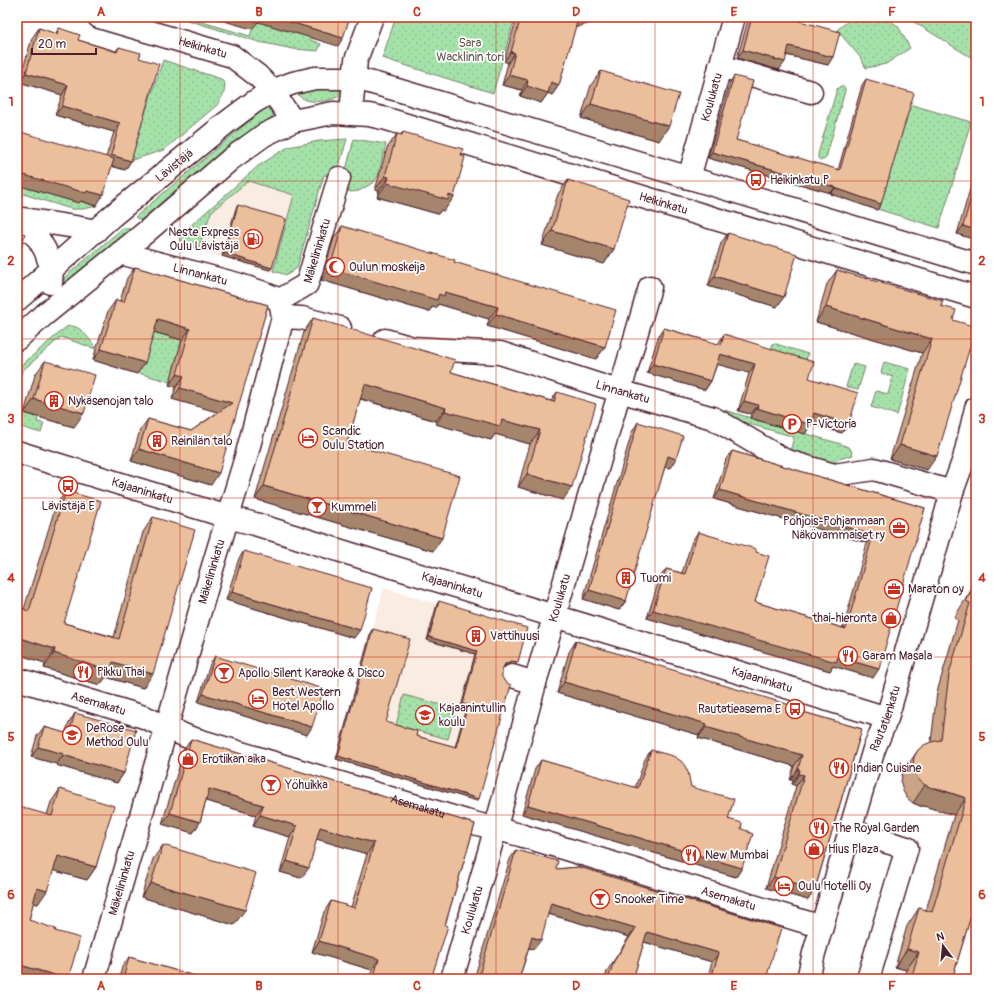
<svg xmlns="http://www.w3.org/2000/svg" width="993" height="996" font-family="Pangolin,sans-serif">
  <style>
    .built { fill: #f9ece1 }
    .grass { fill: url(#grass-dots); stroke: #77806a }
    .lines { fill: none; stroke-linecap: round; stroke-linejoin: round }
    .minor-casing { stroke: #4a1f2b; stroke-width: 25 }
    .major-casing { stroke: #4a1f2b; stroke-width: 25 }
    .minor { stroke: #fff; stroke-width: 22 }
    .major { stroke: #fff; stroke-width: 22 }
    .wall { fill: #cba486; stroke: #4a1f2b }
    .shaded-wall { fill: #a5866d; stroke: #4a1f2b }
    .building { fill: #ecbf9c; stroke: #4a1f2b }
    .grid { fill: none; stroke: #c8321e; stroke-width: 1; stroke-opacity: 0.55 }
    .labels { text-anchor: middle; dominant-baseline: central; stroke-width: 3.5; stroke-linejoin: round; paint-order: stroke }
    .park-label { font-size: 12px; fill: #655a51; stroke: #fff }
    .street-label { font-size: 12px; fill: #4a1f2b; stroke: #fff }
    .poi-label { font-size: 12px; fill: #4a1f2b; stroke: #fff; text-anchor: start }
    .neatline { fill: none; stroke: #c8321e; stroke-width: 1.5 }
    .grid-label { font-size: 13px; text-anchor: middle; font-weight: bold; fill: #c8321e }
  </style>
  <defs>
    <pattern id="grass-dots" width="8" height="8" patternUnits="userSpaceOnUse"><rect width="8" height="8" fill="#a4e2a9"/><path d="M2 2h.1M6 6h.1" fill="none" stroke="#8fc192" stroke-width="1.8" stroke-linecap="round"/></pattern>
  </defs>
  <rect width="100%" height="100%" fill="#fff"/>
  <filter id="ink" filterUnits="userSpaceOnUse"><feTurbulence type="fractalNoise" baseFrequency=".025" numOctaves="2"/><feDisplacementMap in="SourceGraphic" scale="8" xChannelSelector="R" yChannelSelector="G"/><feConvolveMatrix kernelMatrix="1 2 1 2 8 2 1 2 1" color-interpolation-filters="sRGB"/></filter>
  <g filter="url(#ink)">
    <g class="built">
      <path d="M248,181L295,195L273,271L270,272L198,250L211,212Z"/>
      <path d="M384,588L526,631L477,801L336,759Z"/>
    </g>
    <g class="grass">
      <path d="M177,17H185L250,36L255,21L310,37V40L321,44L318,51L293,49L259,42Z"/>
      <path d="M396,17H515L493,93L382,58Z"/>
      <path d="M849,17H885L898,26L910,48L886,64L866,68L860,57L837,30L848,21Z"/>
      <path d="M906,17H976V60H975Z"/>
      <path d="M163,60L221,79L225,84L224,93L217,105L164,150L129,161Z"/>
      <path d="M842,86L845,88V91L826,158L823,160H820L818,158V154L837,89L839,87Z"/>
      <path d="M321,89H336L342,90L343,94C331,102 310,105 299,96V94L301,93Z"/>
      <path d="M275,102L276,109L274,113L271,118L250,131L233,142L141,220L135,217L255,116L264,108Z"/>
      <path d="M909,104L971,122L939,228L877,209Z"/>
      <path d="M347,139L336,177L324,175L297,268L287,275L273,271L294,195L248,181L211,212L198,250L182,242L180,239L181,234L258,166L288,147L319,141Z"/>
      <path d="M354,139L386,144L378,176L374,182L359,191L351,192L344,189L343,181Z"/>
      <path d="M17,185L79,203L80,201L96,206L93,207L83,209H71L17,192Z"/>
      <path d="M124,227L130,229L68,283H65L64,281V279L65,277Z"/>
      <path d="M71,326C82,326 90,341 97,349L151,327L164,335L182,340L170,382L93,360L96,349L61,337L22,371L17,387V369L66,327Z"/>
      <path d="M773,343L808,354L803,369L768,359Z"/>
      <path d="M884,362L910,369L897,415L871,407L876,391L888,394L893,377L881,373Z"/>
      <path d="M853,364L865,367L858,390L846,387Z"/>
      <path d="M724,410L841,444L850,448L853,455L839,459L828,467L789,455L794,437L722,416Z"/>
      <path d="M24,413L38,417L37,422L44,423L41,433L20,427Z"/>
      <path d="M404,695L456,709L448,739L396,725Z"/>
    </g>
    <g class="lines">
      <g class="minor-casing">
        <g id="minor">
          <path id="s1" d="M99,17L232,56L258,76L264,82L272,91L293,121"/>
          <path d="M720,66L811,92"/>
          <path d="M351,113L356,60L372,17"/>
          <path id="s2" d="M689,178L734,17"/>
          <path id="s3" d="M120,253L237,284L261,292L280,300"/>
          <path id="s4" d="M280,300L307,284L339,178"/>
          <path d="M283,317L302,318L340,328"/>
          <path id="s5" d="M385,340L413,348L500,353L602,386L713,418L784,460L834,475L874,469L952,492"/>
          <path id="s6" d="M17,452L228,517L255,524L383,564L650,645L887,718"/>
          <path d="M512,676L535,683"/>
          <path id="s7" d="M17,679L144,717L188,737L466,821L520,835L822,927"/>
          <path d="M850,831L907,848L868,979"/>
          <path id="s8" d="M94,979L213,566L246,457L283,317L280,300"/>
          <path id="s9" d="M452,979L489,852L537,676L650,287"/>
          <path id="s10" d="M808,979L814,953L874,749L887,718L952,492L964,459L976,408"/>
        </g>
      </g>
      <g class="major-casing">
        <g id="major">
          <path d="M17,218L75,227L96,231"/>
          <path d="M17,219L38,238L45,250L52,269L51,283"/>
          <path id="s11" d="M17,300L112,216L226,123L254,102L272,91L293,83L315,78H355L401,91L976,264"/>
          <path id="s12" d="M17,339L44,315L146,232L231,159L264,135L293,121L333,113L369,115L387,119L656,201L976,297"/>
        </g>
      </g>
      <use href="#minor" class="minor"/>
      <use href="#major" class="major"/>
    </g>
    <g class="wall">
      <path d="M517,17H611L575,27L559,85L552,95L548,93L541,103L520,96L522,90L502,85L508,63L504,61Z"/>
      <path d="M749,17H797L796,20L828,65L786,55L779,70L737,58Z"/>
      <path d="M39,28L55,34L59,28L78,40L116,51L119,47L139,58L131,161L125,170L112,166L96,206L81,201L79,203L106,157L114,132L55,115L62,95L19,82L32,38Z"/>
      <path d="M601,71L659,141L581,118L591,85Z"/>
      <path d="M734,76L736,140L838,170L862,85L866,79L881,204L877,210L831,194V193L708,158L730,82Z"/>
      <path d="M403,132L444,211L441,210L438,214L377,197L379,191L375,190L387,148L397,134L400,135Z"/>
      <path d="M976,168V240L957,234Z"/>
      <path d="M568,180L614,249L604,264L542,245L558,194Z"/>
      <path d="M238,205L270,270L222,256L236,208Z"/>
      <path d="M342,226L454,262L605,347L596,359L487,326L489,319L438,304L436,308L432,307L429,312L321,280L334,238Z"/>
      <path d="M728,233L777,307L708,286L721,243Z"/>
      <path d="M135,267L268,305L211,485L131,461L140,430L148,419L191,431L218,412L172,399L176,387L169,385L182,340L154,332L137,374L93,360L108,311L116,300L120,301L127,278Z"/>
      <path d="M837,270L941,306L953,320L927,470L890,459L922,353L816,322L827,284Z"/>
      <path d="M313,318L451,372L551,401L557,392L563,500L518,487L530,444L495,434L491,440L436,424V421L360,399L347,443L433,551L255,499L304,332Z"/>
      <path d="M664,328L718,344L724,334L809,378L842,433L811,424L805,434L750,418L751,414L738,411L749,373L717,364L711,381L705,390L647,373L658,337Z"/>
      <path d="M45,361L74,427L24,413L35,375Z"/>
      <path d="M638,422L670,468L665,467L619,610L583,599L632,432Z"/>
      <path d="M732,451L925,508L873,678L833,666L830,671L647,618L660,577L666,569L682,573L692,541L698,532L756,552L755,602L843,628L867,543L714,499L726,459Z"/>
      <path d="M66,491L64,623L114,637L143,532L153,517L143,688L106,677L100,685L44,668L45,663L17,654V607L24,609L56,505Z"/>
      <path d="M244,551L354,638L226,600L239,558Z"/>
      <path d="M976,582V899L952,979H903L906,970L895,967L907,926L919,908L926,910L954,815L924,806H920L913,803L907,798L903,791L901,783L902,775L906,768L918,750L931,742L937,692L958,620L954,618Z"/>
      <path d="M439,601L516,664H509L504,667L502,670L477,801L336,759L371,631L373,629L386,722L416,736L455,747L466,708L461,707L475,654L427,640L437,604Z"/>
      <path d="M576,641L789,708L862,729L815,889L808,900L766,888L796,786L792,784L793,780H790L794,766L698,738L699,735L557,693L569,652Z"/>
      <path d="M215,656L307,735L198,702L210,664Z"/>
      <path d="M75,713L124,773L117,783L56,765L57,764L31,757L37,736L44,727L65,733L69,723Z"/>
      <path d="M191,739L475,824L445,925L431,979H369L372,970L312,952L324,912L331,901L351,907L367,854L317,839L301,878L280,872L290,837L253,826L256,815L206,801L200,822L193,833L162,824L184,750Z"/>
      <path d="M651,750L691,787L741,829L742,868L736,877L522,814L535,769L541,760L635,788L645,759Z"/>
      <path d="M60,789L105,833L96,867L87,880L53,870L38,904L33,903L29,920L47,815L51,802Z"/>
      <path d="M163,845L234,925L141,897L153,859Z"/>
      <path d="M516,850L556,869L579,867L766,979H707L712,962L644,942L633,979H605L607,971L629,937L548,914L534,949L529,948L519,979H474L510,859Z"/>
      <path d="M129,957L205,979H119L122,967Z"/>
    </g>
    <g class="shaded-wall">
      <path d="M210,17H242L258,22L252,29Z"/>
      <path d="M257,17H274L343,38L338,46L255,21Z"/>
      <path d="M584,17H611L571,29L578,19Z"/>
      <path d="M789,46L833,57L828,65L783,54Z"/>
      <path d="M743,50L785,62L779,70L737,58Z"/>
      <path d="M511,52L515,53L508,63L504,61Z"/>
      <path d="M26,73L68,85L62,95L19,82Z"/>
      <path d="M509,75L528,80L522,90L502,85Z"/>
      <path d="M551,82L559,85L552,95L548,93L541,103L520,96L527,86Z"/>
      <path d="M591,104L669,126L659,141L581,118Z"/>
      <path d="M62,106L120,123L114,132L55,115Z"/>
      <path d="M712,152L835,187L831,193L708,158Z"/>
      <path d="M111,155L131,161L125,170L104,164Z"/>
      <path d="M17,173L103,195L96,206L81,201L79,203L17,185Z"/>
      <path d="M385,176L389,177L379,191L375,190Z"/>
      <path d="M387,183L449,195L454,197L444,211L441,210L438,214L377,197Z"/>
      <path d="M835,188L881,204L877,210L831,194Z"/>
      <path d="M963,226L976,230V240L957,234Z"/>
      <path d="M552,231L614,249L604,264L542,245Z"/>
      <path d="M224,253L272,268L270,270L222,256Z"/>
      <path d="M330,268L439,294L445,292L498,307L489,319L438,304L436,308L432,307L429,312L321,280Z"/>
      <path d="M715,276L784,297L777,307L708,286Z"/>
      <path d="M826,307L932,339L922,353L816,322Z"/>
      <path d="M496,314L605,347L596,359L487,326Z"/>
      <path d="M158,319L190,329L182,340L150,331Z"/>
      <path d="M101,349L145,363L137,374L93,360Z"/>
      <path d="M720,354L755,364L749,373L713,363Z"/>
      <path d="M653,364L711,381L705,390L647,373Z"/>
      <path d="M177,374L184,376L176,387L169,385Z"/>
      <path d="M365,384L446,408L436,421L355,397Z"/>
      <path d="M180,388L232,403L224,414L172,399Z"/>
      <path d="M34,399L84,413L74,427L24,413Z"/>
      <path d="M744,401L758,405L751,414L738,411Z"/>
      <path d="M757,408L811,425L805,434L750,418Z"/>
      <path d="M445,411L502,420L540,430L530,444L495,434L491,440L436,424Z"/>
      <path d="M814,413L849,424L842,433L808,423Z"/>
      <path d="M900,445L937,456L927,470L890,459Z"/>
      <path d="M139,449L219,473L211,485L131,461Z"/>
      <path d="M668,456L676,459L670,468L661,466Z"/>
      <path d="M527,474L572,487L563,500L518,487Z"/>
      <path d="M264,486L442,538L433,551L255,499Z"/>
      <path d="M720,490L873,535L867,543L714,499Z"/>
      <path d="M589,590L626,601L619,610L583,599Z"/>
      <path d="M232,592L360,630L354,638L226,600Z"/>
      <path d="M653,610L838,657L879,669L873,678L833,666L830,671L647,618Z"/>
      <path d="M429,637L477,651L475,654L427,640Z"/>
      <path d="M20,638L55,649L45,663L17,654V642Z"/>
      <path d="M54,653L113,662L153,674L143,688L106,677L100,685L44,668Z"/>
      <path d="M511,661L518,662L516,664H509L503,667L505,664Z"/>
      <path d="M564,682L707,724L699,735L557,693Z"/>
      <path d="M203,694L312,727L307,735L198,702Z"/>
      <path d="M463,704L468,705L466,708L461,707Z"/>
      <path d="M706,727L802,755L794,766L698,738Z"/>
      <path d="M38,747L64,754L57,764L31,757Z"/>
      <path d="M63,755L124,773L117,783L56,765Z"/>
      <path d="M338,756L479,799L477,801L336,759Z"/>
      <path d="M798,769L800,770L793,780H790Z"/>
      <path d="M799,774L804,775L796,786L792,784Z"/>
      <path d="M925,785L966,798L954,815L924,806H920L913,803Z"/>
      <path d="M209,789L263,805L256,815L202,800Z"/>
      <path d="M528,805L742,868L736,877L522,814Z"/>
      <path d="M170,813L200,822L193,833L162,824Z"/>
      <path d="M260,815L297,826L290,837L253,826Z"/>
      <path d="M320,827L374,843L367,854L313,838Z"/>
      <path d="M58,856L96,867L87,880L48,869Z"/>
      <path d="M287,861L309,868L301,878L280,872Z"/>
      <path d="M774,877L815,889L808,900L766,888Z"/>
      <path d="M151,883L245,910L234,925L141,897Z"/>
      <path d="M37,888L47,891L38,904L28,901Z"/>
      <path d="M551,903L636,928L629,937L545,913Z"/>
      <path d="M647,932L719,953L712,962L641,941Z"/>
      <path d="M532,937L541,940L534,949L525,947Z"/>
      <path d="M319,941L379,959L372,970L312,952Z"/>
      <path d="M907,949L919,952L906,970L895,967Z"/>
      <path d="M17,964L67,979H17Z"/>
      <path d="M712,975L721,977L720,979H709Z"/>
    </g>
    <g class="building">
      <path d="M242,17H259L258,22Z"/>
      <path d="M274,17H350L343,38Z"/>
      <path d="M521,17H584L578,19L559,85L551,82L548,93L527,86L528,80L509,75L515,53L511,52Z"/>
      <path d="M752,17H797L796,20L840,32L833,57L789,46L785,62L743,50Z"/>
      <path d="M39,28L57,34L59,28L80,35L78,40L117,52L119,47L141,53L139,58L159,64L131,161L111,155L120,123L62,106L68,85L26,73Z"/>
      <path d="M601,71L679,94L669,126L591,104Z"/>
      <path d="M734,76L753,81L736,140L840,170L866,79L914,93L881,204L835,188V187L712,152Z"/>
      <path d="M17,131L114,159L103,195L87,191L86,193L17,173Z"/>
      <path d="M403,132L463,149L461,155L465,157L454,197L449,195L448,200L387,183L389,177L385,176L397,134L402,135Z"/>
      <path d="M976,179V230L963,226Z"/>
      <path d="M568,180L629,199L614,249L552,231Z"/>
      <path d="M238,205L286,219L272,268L224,253Z"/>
      <path d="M342,226L455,260L454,262L616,310L605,347L496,314L498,307L445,292L444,296L439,294L437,300L330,268Z"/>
      <path d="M17,231L25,234L17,263Z"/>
      <path d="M728,233L797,254L784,297L715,276Z"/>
      <path d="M135,267L268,305L219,473L139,449L148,419L191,431L232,403L180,388L184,376L177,374L190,329L158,319L145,363L101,349L116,300L124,302Z"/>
      <path d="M837,270L943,301L941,306L956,310L953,320L976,327L937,456L900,445L932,339L826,307Z"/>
      <path d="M313,318L455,360L451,372L554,402L557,392L596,404L572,487L527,474L540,430L502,420L500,426L445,411L446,408L365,384L347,443L460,476L442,538L264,486Z"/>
      <path d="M664,328L721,345L724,334L814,362L809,378L858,393L849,424L814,413L811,425L757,408L758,405L744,401L755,364L720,354L711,381L653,364Z"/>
      <path d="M45,361L95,375L84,413L34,399Z"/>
      <path d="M638,422L683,436L676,459L668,456L626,601L589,590Z"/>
      <path d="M732,451L925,508L879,669L838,657L836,662L653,610L666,569L685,574L698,532L756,549V552L769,556L755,602L846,629L873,535L720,490Z"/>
      <path d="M66,491L101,501L64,623L119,639L153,517L195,530L153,674L113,662L110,671L54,653L55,649L20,638L19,643L17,642V607L29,611Z"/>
      <path d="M244,551L372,588L360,630L232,592Z"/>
      <path d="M976,585V899L952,979H911L919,952L907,949L919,908L932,912L966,798L936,788H932L925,785L919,780L915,773L913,765L914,757L918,750L924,745L931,742L941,740L949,674L970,603L966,601Z"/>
      <path d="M439,601L527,628L518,662L511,661L505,664L502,670V677L505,682L511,685L479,799L338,756L373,629L410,639L386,722L417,731L416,736L456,747L468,705L463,704L477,651L429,637Z"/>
      <path d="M576,641L790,705L789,708L862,729L815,889L774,877L804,775L799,774L800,770L798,769L802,755L706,727L707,724L564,682Z"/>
      <path d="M215,656L324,689L312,727L203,694Z"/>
      <path d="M75,713L136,730L124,773L63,755L64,754L38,747L44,727L69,734Z"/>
      <path d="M191,739L275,764L475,824L445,925L448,926L431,979H373L379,959L319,941L331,901L355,908L374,843L320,827L309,868L287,861L297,826L260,815L263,805L209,789L200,822L170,813Z"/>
      <path d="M651,750L673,756L681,761L685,766L688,772L691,787L734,799L728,819L742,823L741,829L748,831V832L753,834L742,868L528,805L541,760L638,788Z"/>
      <path d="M60,789L114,806L105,833H106L96,867L58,856L47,891L37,888L29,920L56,929L55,931L80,938L68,979L17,964V806L52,816Z"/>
      <path d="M163,845L256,873L245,910L151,883Z"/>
      <path d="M516,850L558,861L556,869L579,867L781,928L766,979H720L721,977L712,975L719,953L647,932L633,979H608L614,961L636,928L551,903L541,940L532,937L519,979H478Z"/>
      <path d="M129,957L205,979H123Z"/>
    </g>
  </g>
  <path class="grid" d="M180,17V979M338,17V979M496,17V979M655,17V979M813,17V979M17,181H976M17,339H976M17,498H976M17,657H976M17,815H976"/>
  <defs>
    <g id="bus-ring" transform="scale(1)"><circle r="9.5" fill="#fff" stroke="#c8321e" stroke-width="1.5"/><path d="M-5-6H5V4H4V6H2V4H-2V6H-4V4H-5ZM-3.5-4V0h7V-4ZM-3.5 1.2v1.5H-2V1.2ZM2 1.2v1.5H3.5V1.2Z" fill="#c8321e"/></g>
    <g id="fuel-ring" transform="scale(1)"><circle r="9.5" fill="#fff" stroke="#c8321e" stroke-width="1.5"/><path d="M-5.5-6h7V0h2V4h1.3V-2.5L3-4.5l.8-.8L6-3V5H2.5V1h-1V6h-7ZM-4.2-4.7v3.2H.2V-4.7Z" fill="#c8321e"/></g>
    <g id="mosque-ring" transform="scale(1)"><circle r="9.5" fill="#fff" stroke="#c8321e" stroke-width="1.5"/><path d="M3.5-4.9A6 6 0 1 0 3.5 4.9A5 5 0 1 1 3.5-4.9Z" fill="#c8321e"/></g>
    <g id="building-ring" transform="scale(1)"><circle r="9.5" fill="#fff" stroke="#c8321e" stroke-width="1.5"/><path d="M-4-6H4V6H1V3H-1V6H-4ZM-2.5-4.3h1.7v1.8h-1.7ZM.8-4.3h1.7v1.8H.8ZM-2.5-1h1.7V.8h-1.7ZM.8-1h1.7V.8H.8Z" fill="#c8321e"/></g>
    <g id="parking-ring" transform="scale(1)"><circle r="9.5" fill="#fff" stroke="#c8321e" stroke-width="1.5"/><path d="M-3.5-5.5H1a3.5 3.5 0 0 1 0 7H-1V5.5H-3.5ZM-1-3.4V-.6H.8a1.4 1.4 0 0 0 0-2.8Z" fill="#c8321e"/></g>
    <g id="hotel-ring" transform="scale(1)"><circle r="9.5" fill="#fff" stroke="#c8321e" stroke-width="1.5"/><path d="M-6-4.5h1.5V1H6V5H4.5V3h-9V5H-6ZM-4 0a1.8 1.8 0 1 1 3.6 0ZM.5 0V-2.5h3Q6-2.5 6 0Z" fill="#c8321e"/></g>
    <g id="bar-ring" transform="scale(1)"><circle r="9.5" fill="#fff" stroke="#c8321e" stroke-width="1.5"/><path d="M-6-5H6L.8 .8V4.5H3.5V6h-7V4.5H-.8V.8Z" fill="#c8321e"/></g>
    <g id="office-ring" transform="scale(1)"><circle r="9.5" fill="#fff" stroke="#c8321e" stroke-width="1.5"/><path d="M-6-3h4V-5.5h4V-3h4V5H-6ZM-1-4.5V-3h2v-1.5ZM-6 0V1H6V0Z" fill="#c8321e"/></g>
    <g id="shop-ring" transform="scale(1)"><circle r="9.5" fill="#fff" stroke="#c8321e" stroke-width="1.5"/><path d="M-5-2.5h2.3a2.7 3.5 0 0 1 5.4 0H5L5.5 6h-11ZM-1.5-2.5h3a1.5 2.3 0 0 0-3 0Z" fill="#c8321e"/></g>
    <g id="restaurant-ring" transform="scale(1)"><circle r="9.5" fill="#fff" stroke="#c8321e" stroke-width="1.5"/><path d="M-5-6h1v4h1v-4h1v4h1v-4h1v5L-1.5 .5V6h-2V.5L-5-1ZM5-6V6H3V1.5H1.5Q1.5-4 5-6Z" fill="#c8321e"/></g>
    <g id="school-ring" transform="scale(1)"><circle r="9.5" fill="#fff" stroke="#c8321e" stroke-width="1.5"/><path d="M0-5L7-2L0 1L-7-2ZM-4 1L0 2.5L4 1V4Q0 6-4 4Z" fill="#c8321e"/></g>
    <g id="university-ring" transform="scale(1)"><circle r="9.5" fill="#fff" stroke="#c8321e" stroke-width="1.5"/><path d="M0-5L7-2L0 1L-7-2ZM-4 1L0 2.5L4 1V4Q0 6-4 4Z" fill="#c8321e"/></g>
  </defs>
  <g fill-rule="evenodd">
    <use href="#bus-ring" x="756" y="180"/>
    <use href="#fuel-ring" x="253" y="239"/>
    <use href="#mosque-ring" x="335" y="267"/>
    <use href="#building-ring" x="54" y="401"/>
    <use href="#parking-ring" x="792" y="424"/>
    <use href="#hotel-ring" x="308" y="438"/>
    <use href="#building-ring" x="157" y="441"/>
    <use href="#bus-ring" x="68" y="486"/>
    <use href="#bar-ring" x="317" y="507"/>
    <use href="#office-ring" x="899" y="528"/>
    <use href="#building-ring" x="626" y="578"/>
    <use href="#office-ring" x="894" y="589"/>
    <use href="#shop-ring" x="891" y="618"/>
    <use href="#building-ring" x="476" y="636"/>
    <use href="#restaurant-ring" x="848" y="656"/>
    <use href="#restaurant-ring" x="83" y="672"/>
    <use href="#bar-ring" x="224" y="673"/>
    <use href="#hotel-ring" x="258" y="699"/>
    <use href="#bus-ring" x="795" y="709"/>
    <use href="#school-ring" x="425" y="715"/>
    <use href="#university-ring" x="72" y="735"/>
    <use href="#shop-ring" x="188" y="759"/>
    <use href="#restaurant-ring" x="839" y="768"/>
    <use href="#bar-ring" x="271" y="785"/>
    <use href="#restaurant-ring" x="819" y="828"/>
    <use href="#shop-ring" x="814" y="849"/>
    <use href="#restaurant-ring" x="691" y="855"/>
    <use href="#hotel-ring" x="784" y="886"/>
    <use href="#bar-ring" x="600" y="899"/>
  </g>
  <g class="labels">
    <g class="park-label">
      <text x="470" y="43">Sara<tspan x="470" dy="14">Wacklinin tori</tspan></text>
    </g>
    <g class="street-label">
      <text stroke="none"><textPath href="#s1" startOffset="108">Heikinkatu</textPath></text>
      <text stroke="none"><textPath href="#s2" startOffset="84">Koulukatu</textPath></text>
      <text stroke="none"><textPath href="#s11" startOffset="207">Lävistäjä</textPath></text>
      <text stroke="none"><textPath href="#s12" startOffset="737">Heikinkatu</textPath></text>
      <text stroke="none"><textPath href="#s4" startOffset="66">Mäkelininkatu</textPath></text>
      <text stroke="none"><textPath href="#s3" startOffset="83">Linnankatu</textPath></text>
      <text stroke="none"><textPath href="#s5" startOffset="245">Linnankatu</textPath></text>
      <text stroke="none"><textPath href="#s6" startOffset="131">Kajaaninkatu</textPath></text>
      <text stroke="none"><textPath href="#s8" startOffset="424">Mäkelininkatu</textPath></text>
      <text stroke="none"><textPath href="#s6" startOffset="455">Kajaaninkatu</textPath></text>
      <text stroke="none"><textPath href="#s9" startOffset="396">Koulukatu</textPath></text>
      <text stroke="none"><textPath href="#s6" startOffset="779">Kajaaninkatu</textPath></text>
      <text stroke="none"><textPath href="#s7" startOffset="85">Asemakatu</textPath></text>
      <text stroke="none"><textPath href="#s10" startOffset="272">Rautatienkatu</textPath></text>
      <text stroke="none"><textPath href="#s7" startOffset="421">Asemakatu</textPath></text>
      <text stroke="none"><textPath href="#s8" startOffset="100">Mäkelininkatu</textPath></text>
      <text stroke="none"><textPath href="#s7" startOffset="745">Asemakatu</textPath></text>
      <text stroke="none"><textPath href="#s9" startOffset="72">Koulukatu</textPath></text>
    </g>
    <g class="poi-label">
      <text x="770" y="180">Heikinkatu P</text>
      <text x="239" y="232" text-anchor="end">Neste Express<tspan x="239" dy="14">Oulu Lävistäjä</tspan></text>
      <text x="349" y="267">Oulun moskeija</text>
      <text x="68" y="401">Nykäsenojan talo</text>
      <text x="806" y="424">P-Victoria</text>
      <text x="322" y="431">Scandic<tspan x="322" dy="14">Oulu Station</tspan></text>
      <text x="171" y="441">Reinilän talo</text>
      <text x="68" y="506" text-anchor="middle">Lävistäjä E</text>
      <text x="331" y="507">Kummeli</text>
      <text x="885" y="521" text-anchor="end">Pohjois-Pohjanmaan<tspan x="885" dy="14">Näkövammaiset ry</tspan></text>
      <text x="640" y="578">Tuomi</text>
      <text x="908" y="589">Maraton oy</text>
      <text x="877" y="618" text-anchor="end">thai-hieronta</text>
      <text x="490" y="636">Vattihuusi</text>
      <text x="862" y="656">Garam Masala</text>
      <text x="97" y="672">Pikku Thai</text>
      <text x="238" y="673">Apollo Silent Karaoke &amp; Disco</text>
      <text x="272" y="692">Best Western<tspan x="272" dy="14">Hotel Apollo</tspan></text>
      <text x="439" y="708">Kajaanintullin<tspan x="439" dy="14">koulu</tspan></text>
      <text x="781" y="709" text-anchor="end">Rautatieasema E</text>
      <text x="86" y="728">DeRose<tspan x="86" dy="14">Method Oulu</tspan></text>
      <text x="202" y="759">Erotiikan aika</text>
      <text x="853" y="768">Indian Cuisine</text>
      <text x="285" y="785">Yöhuikka</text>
      <text x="833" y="828">The Royal Garden</text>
      <text x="828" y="849">Hius Plaza</text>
      <text x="705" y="855">New Mumbai</text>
      <text x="798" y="886">Oulu Hotelli Oy</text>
      <text x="614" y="899">Snooker Time</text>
    </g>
  </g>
  <rect width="993" height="996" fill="none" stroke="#fff" stroke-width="44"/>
  <g transform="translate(943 946) rotate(344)" stroke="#ffffff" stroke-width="3" paint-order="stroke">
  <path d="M0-3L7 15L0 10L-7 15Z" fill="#4a1f2b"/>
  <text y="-6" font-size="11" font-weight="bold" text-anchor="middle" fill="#4a1f2b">N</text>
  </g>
  <path d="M32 48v6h64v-6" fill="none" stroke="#4a1f2b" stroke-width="2"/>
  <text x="38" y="48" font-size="12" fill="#4a1f2b" stroke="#ffffff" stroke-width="3" paint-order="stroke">20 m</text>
  <rect x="22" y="22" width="949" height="952" class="neatline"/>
  <g class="grid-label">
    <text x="101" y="16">A</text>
    <text x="259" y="16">B</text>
    <text x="417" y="16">C</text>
    <text x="576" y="16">D</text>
    <text x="734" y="16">E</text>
    <text x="892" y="16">F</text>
    <text x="11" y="106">1</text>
    <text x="982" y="106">1</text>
    <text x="11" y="265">2</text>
    <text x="982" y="265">2</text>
    <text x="11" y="423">3</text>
    <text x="982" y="423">3</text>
    <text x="11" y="582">4</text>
    <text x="982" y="582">4</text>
    <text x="11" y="741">5</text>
    <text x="982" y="741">5</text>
    <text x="11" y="899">6</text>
    <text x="982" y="899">6</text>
    <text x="101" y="990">A</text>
    <text x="259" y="990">B</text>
    <text x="417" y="990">C</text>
    <text x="576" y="990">D</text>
    <text x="734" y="990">E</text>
    <text x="892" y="990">F</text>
  </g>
</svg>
